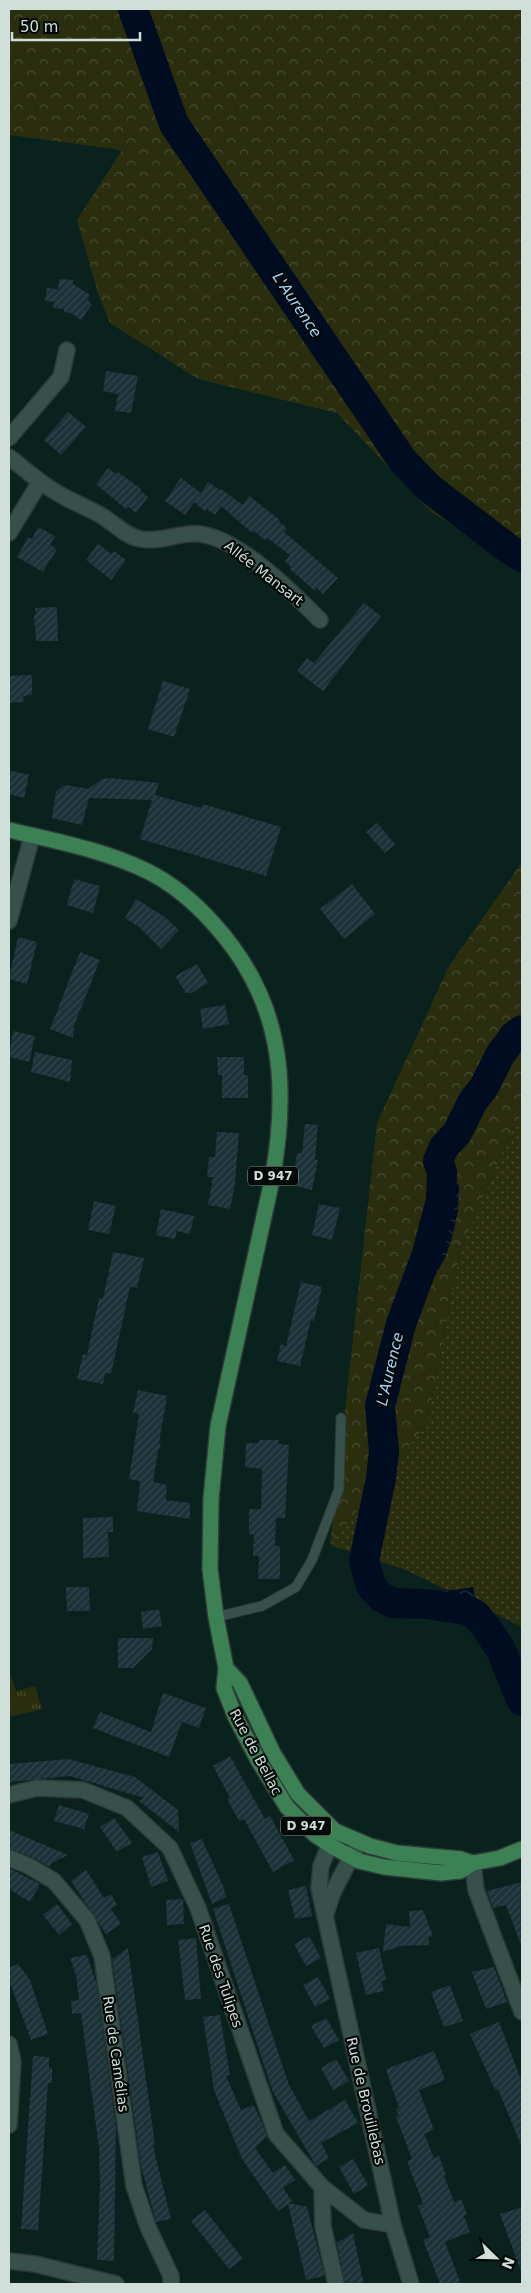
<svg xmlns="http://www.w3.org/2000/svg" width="531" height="2293" font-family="'DejaVu Sans',sans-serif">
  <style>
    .grass { fill: url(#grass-dots) }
    .forest { fill: url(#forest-crowns) }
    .park { fill: url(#park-tufts) }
    .water { fill: url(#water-waves) }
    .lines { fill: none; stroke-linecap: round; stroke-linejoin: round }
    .river { stroke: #000c1f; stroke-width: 30 }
    .building { fill: url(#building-hatch) }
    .lane-casing { stroke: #2e3a36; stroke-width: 11 }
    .street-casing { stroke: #2e3a36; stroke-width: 18 }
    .primary-casing { stroke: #2e3a36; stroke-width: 18 }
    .lane { stroke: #37504b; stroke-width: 9 }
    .street { stroke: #37504b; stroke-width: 15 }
    .primary { stroke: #3c8153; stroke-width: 15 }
    .labels { text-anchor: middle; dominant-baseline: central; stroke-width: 4.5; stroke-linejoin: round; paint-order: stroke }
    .shield { fill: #020907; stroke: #939f9b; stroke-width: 1 }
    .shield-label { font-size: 12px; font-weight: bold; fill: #d1dfdb }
    .street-label { font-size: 14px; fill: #d1dfdb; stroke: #020907 }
    .water-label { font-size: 15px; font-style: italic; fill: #a7d4fd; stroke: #020907 }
  </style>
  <defs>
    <pattern id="grass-dots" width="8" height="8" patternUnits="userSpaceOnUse" patternTransform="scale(1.25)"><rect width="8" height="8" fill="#2a2e0e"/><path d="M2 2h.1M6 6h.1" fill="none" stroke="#484c30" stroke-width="1.8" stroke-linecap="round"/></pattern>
    <pattern id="forest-crowns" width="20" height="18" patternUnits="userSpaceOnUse" patternTransform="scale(1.25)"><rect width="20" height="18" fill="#2a2e0e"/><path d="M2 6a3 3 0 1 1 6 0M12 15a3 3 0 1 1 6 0" fill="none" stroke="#484c30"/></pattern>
    <pattern id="park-tufts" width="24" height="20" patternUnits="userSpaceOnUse" patternTransform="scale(1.25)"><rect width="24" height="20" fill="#2a2e0e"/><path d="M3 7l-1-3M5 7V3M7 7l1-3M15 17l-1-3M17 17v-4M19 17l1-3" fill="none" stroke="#484c30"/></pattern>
    <pattern id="water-waves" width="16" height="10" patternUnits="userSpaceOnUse" patternTransform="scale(1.25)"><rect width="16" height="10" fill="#000c1f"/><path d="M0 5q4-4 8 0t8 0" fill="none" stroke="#242f3f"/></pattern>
    <pattern id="building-hatch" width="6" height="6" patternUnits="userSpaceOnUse" patternTransform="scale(1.25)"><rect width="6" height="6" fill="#1a3238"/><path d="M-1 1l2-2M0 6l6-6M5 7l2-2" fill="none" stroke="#30464b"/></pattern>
  </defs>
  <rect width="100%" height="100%" fill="#09221e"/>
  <path class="grass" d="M522,1106V1627L406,1570L330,1545L427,1423L460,1252Z"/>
  <g class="forest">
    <path d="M9,9H522V568L431,512L337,413L198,379L110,323L98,293L77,220L122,150L9,135Z"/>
    <path d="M522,862V1106L460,1252L427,1423L330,1545L377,1123L449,966Z"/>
  </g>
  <path class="park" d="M9,1669L16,1691L35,1686L42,1709L9,1717Z"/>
  <path class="water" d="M522,1030V1038L503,1072L490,1094L472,1115L462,1137L449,1155L459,1187L458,1211L453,1234L446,1256L426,1292L421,1307L410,1329L411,1331L394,1394L391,1415L399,1452L388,1490L371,1562L377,1579L388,1591L397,1595L414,1591L455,1590L473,1587L475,1597L489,1610L516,1663L522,1679V1701L501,1650L486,1627L476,1616L466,1610L427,1604L393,1603L381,1597L371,1586L364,1561L381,1478L384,1452L380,1406L401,1324L427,1254L441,1200L442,1172L438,1161L444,1147L457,1133L473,1101L484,1087L500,1055L514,1036Z"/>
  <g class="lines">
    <g class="river">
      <path d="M133,9L174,124L403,461L429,488L509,549L522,557"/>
      <path d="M522,1030L514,1036L500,1055L484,1087L473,1101L457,1133L444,1147L438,1161L442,1172L441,1200L427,1254L401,1324L380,1406L384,1452L381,1478L364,1561L371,1586L381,1597L393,1603L427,1604L466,1610L476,1615L486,1627L501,1650L522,1701"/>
    </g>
  </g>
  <g class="building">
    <path d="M59,279L73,280V284L90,295L87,300L92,304L81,320L71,313L64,312V309L53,308L54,302L45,301L47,288L58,289Z"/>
    <path d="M106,371L138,376L131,413L115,411L118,394L103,391Z"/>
    <path d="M68,412L86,427L61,455L44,440Z"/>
    <path d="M108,468L116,474L118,472L141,489L140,491L148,497L136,513L129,507L126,509L96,484Z"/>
    <path d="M181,478L201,493L208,482L220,490L221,489L243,505L249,496L280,520L279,522L287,528L284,532L338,578L323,594L317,588L315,591L290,569L291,567L285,561L290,555L267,538L265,540L254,531L252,533L221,506L215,515L207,509L205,511L194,502L185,515L165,501Z"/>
    <path d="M38,527L55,536L50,545L57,549L43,572L17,557L28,537L32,539Z"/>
    <path d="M98,544L111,554L114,551L126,560L111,580L86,560Z"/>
    <path d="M364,603L381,616L323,691L297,671L307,658L314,663Z"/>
    <path d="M57,607L58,641H36L34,615H36L35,608Z"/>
    <path d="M32,675V695L23,696L24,702L9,703V676Z"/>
    <path d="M163,681L190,689L174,737L148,729Z"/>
    <path d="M9,770L29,775L24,798L9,794Z"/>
    <path d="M109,778L159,783L155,795L201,808L203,804L281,827L266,876L140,839L152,800L89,798L82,825L52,818L56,792L63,786L67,785L88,789L102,779Z"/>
    <path d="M377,823L395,844L385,853L366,832Z"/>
    <path d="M74,879L100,886L93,913L67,905Z"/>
    <path d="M352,884L375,914L344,939L320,909Z"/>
    <path d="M136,899L165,917L179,930L161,949L139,927L125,918Z"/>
    <path d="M18,937L37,942L27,984L9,979Z"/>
    <path d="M80,952L100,960L74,1026L73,1038L50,1029Z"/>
    <path d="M197,964L208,983L191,993H186L175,976Z"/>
    <path d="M225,1005L229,1024L203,1029L200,1009Z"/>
    <path d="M13,1031L35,1036L29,1062L9,1057Z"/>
    <path d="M35,1052L72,1060L70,1082L31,1072Z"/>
    <path d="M217,1057H244V1075H248V1098H222V1075H218Z"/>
    <path d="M305,1124L318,1125L315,1160H318L312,1190L292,1185L297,1153H302Z"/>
    <path d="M217,1132L239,1133L235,1183L230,1209L208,1205L213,1177H207L209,1157H215Z"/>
    <path d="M94,1201L116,1206L109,1234L88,1230Z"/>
    <path d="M319,1204L340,1208L332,1240L312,1235Z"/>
    <path d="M161,1209L194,1216L190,1234L177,1231L175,1239L156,1235Z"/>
    <path d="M113,1252L144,1258L137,1288L130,1287L111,1374L105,1373L103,1384L77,1379L83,1354L87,1355L99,1298L103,1299Z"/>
    <path d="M301,1282L322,1287L314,1321L311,1320L300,1366L277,1361L281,1344L286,1346Z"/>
    <path d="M138,1390L167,1396L159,1443L161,1446L158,1450L153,1482L167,1485L166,1500L190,1503V1519L137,1511L140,1481L129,1479L139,1414L133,1413Z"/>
    <path d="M259,1440H279V1444L289,1445L285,1518H276L275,1546H280V1579H258L259,1556H253L254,1535L249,1534V1509H261L262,1469L245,1467L246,1443H259Z"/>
    <path d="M113,1517V1532H108L109,1557L83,1558V1518Z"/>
    <path d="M66,1587H89L90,1611H67Z"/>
    <path d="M159,1609L162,1626L143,1629L141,1612Z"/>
    <path d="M118,1638H153L152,1649L133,1668H118Z"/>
    <path d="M163,1693L206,1708L199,1728L182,1722L169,1757L93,1728L100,1712L151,1732Z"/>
    <path d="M230,1756L265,1819L270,1816L294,1860L273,1872L244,1819L239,1821L227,1799L230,1798L213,1766Z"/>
    <path d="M68,1759L135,1777L178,1810L179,1832L139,1801L144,1798L70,1776L9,1782V1764Z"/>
    <path d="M59,1805L89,1814L84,1829L54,1821Z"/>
    <path d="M114,1818L132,1843L117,1852L100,1827Z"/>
    <path d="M9,1830L28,1838L68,1855L52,1863L50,1867L32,1857L9,1849Z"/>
    <path d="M202,1839L223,1886L226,1897L212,1904L190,1843Z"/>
    <path d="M158,1852L168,1881L151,1887L142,1857Z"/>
    <path d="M9,1868L40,1884L30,1902L9,1889Z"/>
    <path d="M86,1870L104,1898L111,1894L117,1905L111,1909L121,1924L106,1934L71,1881Z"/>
    <path d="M522,1882V1944L521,1945L506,1905L493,1908L487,1891Z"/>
    <path d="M306,1886L312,1916L295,1919L288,1890Z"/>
    <path d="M183,1899L184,1924L167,1925L166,1900Z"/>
    <path d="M57,1904L72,1924L59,1935L43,1915Z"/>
    <path d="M229,1904L289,2085L309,2121L345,2100L358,2123L321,2143L329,2158L316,2166L273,2092L259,2050L213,1909Z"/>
    <path d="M423,1910L433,1936L429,1937V1945L401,1946L383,1952L386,1924L410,1927L409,1911Z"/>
    <path d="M309,1936L321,1958L306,1966L294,1944Z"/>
    <path d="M196,1938L201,1999L185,2000L178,1940Z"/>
    <path d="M128,1948L155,2145L153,2146L171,2219L156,2222L141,2166L112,1959Z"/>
    <path d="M379,1948L386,1980L381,1981L384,1991L366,1995L356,1953Z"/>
    <path d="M87,1955L97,1985L116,2126L114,2261L97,2260L100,2183L99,2148L81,2013L72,2014L71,2001L79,2000L76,1976L70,1958Z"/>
    <path d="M18,1964L30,1980L48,2034L31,2040L9,1980V1968Z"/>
    <path d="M494,1967L507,2002L486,2009L472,1972Z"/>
    <path d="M318,1977L330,1999L315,2007L303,1985Z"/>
    <path d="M450,1985L463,2021L444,2027L431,1992Z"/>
    <path d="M220,2015L230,2075L226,2076L241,2110L254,2105L264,2128L267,2136L255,2148L273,2173L285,2165L295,2180L283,2188L292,2201L289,2203L307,2207L325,2276L306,2280L288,2204L278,2211L242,2159L214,2090L203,2017Z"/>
    <path d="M326,2018L339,2040L324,2048L311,2026Z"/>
    <path d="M499,2022L522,2082V2148L498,2089L495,2090L470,2034Z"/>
    <path d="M434,2051L445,2080L419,2090L434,2130L424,2134L434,2158L439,2156L446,2175L444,2176L454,2202L461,2199L467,2214L464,2216L470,2232L445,2242L461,2284H440L423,2240L430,2237L418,2206L423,2204L422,2201L407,2161L412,2159L396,2117L399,2116L396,2109L399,2108L386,2069Z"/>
    <path d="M33,2056L49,2057V2067L52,2068V2083H48L38,2230L21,2229Z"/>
    <path d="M336,2059L349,2081L333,2090L321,2068Z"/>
    <path d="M353,2159L368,2185L354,2194L339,2167Z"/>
    <path d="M522,2207V2270L521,2271L500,2214Z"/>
    <path d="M205,2210L243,2259L229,2269L191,2221Z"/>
    <path d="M353,2233L358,2257L364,2284H345L336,2240L337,2243Z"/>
  </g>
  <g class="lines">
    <g class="lane-casing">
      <path id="lane" d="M216,1617L262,1606L296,1587L312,1560L339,1489L341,1418"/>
    </g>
    <g class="street-casing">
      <g id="street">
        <path d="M9,438L61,377L67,350"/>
        <path d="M9,457C26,470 42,485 61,495C74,503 89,508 102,516C114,523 126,537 141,539C162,543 183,530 205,535C242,542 293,593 320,620"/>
        <path d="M9,533L40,482"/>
        <path d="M9,921L32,836"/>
        <path d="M9,1795L37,1788L83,1790L127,1808L170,1848L198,1908L276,2134L322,2187L364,2220L393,2225"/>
        <path d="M334,1834L321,1866L319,1888L393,2225L411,2284"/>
        <path d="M9,1858L29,1866L54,1881L87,1920L102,1956L134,2186L148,2227L171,2276V2284"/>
        <path d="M473,1863L476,1890L522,2012"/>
        <path d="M325,1916L333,1892L359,1842"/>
        <path d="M9,2044L13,2062L9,2125"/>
        <path d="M322,2187L323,2226L336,2284"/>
        <path d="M9,2261L35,2264L116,2284"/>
      </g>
    </g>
    <g class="primary-casing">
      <g id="primary">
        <path d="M9,830C55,841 104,850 147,871C171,883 194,902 212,922C282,998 290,1082 272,1180L218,1426L211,1499L210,1569L216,1617L226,1668L240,1683L273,1753L298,1794L335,1831L370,1846L397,1853L461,1859L473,1863"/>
        <path d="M226,1668L224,1688L235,1716L258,1760L287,1807L314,1834L333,1847L359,1861L384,1867L441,1873L460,1871L473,1863L500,1858L522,1849"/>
      </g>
    </g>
    <use href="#lane" class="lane"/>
    <use href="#street" class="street"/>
    <use href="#primary" class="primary"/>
  </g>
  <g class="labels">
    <g class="shield">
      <rect x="248" y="1166.5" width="50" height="19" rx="4"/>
      <rect x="281" y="1816.5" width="50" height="19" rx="4"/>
    </g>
    <g class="shield-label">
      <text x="273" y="1176">D 947</text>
      <text x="306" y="1826">D 947</text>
    </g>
    <g class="street-label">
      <text transform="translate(264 573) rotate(38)">Allée Mansart</text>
      <text transform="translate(256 1752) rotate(62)">Rue de Bellac</text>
      <text transform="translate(221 1976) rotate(71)">Rue des Tulipes</text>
      <text transform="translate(116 2054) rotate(82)">Rue de Camélias</text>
      <text transform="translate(366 2101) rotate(77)">Rue de Brouillebas</text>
    </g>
    <g class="water-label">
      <text transform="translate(297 305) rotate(56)">L'Aurence</text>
      <text transform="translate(390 1369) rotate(-77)">L'Aurence</text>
    </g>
  </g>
  <rect width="531" height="2293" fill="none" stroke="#d1dfdb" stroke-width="20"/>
  <g transform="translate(496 2258) rotate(113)" stroke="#020907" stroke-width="4" paint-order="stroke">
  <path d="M0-4L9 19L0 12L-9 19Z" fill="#d1dfdb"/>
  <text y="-8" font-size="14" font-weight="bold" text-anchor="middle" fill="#d1dfdb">N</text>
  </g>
  <path d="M12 32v8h128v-8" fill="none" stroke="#d1dfdb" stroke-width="2.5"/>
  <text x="20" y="32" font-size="15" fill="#d1dfdb" stroke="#020907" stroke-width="4" paint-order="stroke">50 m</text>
</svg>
